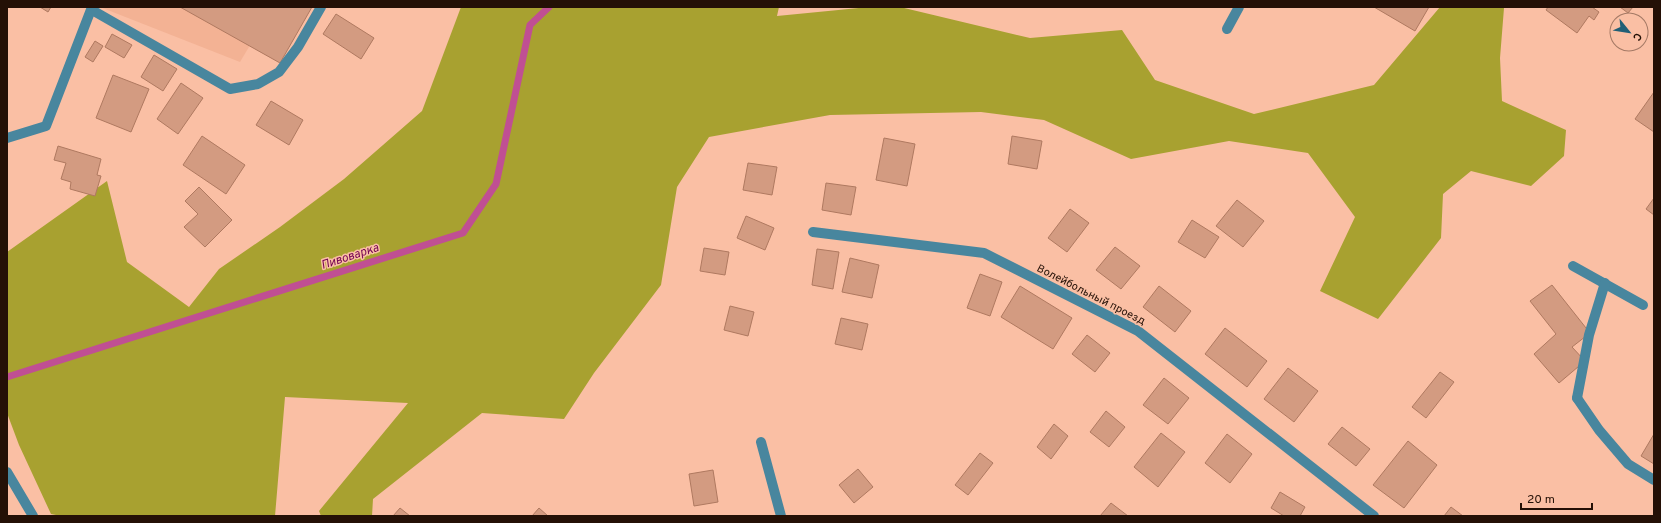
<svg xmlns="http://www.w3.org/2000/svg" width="1661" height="523" font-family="Overpass,sans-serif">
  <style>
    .built { fill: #f3b294 }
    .forest { fill: #a8a130 }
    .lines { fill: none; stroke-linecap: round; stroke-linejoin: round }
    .stream { stroke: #c04f93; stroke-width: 7 }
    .building { fill: #d39b81; stroke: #af7960 }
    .service { stroke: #48869e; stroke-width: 10 }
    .minor { stroke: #48869e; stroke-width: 10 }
    .labels { text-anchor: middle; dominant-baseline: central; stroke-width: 3; stroke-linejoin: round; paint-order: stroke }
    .street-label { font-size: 11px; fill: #241006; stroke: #fabfa4 }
    .water-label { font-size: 12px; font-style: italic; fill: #730251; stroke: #fabfa4 }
  </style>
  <rect width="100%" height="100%" fill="#fabfa4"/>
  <path class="built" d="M100,7H273L240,62Z"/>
  <path class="forest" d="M461,7H779L777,16L869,7H900L1030,38L1122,30L1155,80L1254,114L1374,85L1440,7H1501L1504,8L1500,58L1502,101L1566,130L1564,156L1531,186L1471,171L1443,194L1441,238L1378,319L1320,291L1355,217L1308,153L1229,141L1131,159L1044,120L981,112L830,115L709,137L677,187L661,285L594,373L564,419L482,413L373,499L372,516H321L319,511L408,403L285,397L275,516H61L51,514L19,445L7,413V252L107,181L127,262L189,307L219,269L280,227L344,179L422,111Z"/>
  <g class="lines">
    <path class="stream" d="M7,377L463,233L496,184L530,25L549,7"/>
  </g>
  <g class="building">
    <path d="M40,7H51L48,12Z"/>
    <path d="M180,7H312L280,63Z"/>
    <path d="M1374,7H1429L1415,31Z"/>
    <path d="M1548,7H1592L1599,12L1594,20L1589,16L1577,33L1546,10Z"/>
    <path d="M1620,7H1633L1628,13Z"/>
    <path d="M336,14L374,38L361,59L323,34Z"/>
    <path d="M112,34L132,45L124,58L105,47Z"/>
    <path d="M95,41L103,46L93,62L85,57Z"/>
    <path d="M154,55L177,69L163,91L141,77Z"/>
    <path d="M113,75L149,89L131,132L96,118Z"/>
    <path d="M181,83L203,98L178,134L157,119Z"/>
    <path d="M1654,92V132L1635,119Z"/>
    <path d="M271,101L303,120L289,145L256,125Z"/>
    <path d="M202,136L245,165L226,194L183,165Z"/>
    <path d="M1012,136L1042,141L1037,169L1008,164Z"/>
    <path d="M884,138L915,144L907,186L876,180Z"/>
    <path d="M58,146L101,159L97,175L101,176L95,196L70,189L71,182L61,179L66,163L54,160Z"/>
    <path d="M748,163L777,167L772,195L743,190Z"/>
    <path d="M826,183L856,187L851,215L822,210Z"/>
    <path d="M199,187L232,220L205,247L184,227L198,214L185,201Z"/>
    <path d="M1654,198V215L1646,209Z"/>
    <path d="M1237,200L1264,221L1243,247L1216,226Z"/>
    <path d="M1070,209L1089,223L1067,252L1048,238Z"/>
    <path d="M746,216L774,228L765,250L737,238Z"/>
    <path d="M1192,220L1219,237L1205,258L1178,242Z"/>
    <path d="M1115,247L1140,266L1121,289L1096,270Z"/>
    <path d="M704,248L729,252L725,275L700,271Z"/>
    <path d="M817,249L839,252L833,289L812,285Z"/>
    <path d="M850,258L879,265L872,298L842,292Z"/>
    <path d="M980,274L1002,282L990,316L967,308Z"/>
    <path d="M1552,285L1590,333L1572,347L1585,361L1559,383L1534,354L1556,334L1530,301Z"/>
    <path d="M1020,286L1072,318L1053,349L1001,317Z"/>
    <path d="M1159,286L1191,311L1175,332L1143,307Z"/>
    <path d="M730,306L754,312L748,336L724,330Z"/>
    <path d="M841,318L868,324L862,350L835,344Z"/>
    <path d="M1225,328L1267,361L1247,387L1205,354Z"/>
    <path d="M1087,335L1110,353L1095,372L1072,354Z"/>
    <path d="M1288,368L1318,391L1294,422L1264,399Z"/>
    <path d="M1440,372L1454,382L1426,418L1412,407Z"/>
    <path d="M1164,378L1189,398L1168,424L1143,405Z"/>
    <path d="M1106,411L1125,427L1109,447L1090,432Z"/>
    <path d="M1054,424L1068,436L1051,459L1037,447Z"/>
    <path d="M1342,427L1370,449L1356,466L1328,444Z"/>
    <path d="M1161,433L1185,452L1158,487L1134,467Z"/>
    <path d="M1227,434L1252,454L1230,483L1205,463Z"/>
    <path d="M1654,434V464L1641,456Z"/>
    <path d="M1408,441L1437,465L1404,508L1373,485Z"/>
    <path d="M980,453L993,463L968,495L955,485Z"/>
    <path d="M858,469L873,487L854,503L839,485Z"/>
    <path d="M713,470L718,502L694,506L689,474Z"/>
    <path d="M1280,492L1305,507L1300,516H1284L1271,508Z"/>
    <path d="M1111,503L1128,516H1100Z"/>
    <path d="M1451,507L1463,516H1444Z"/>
    <path d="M400,508L410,516H393Z"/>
    <path d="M539,508L548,516H532Z"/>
  </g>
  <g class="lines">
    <g class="service">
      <path d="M92,10L230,89L258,84L279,72L298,47L321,7"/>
      <path d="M1573,266L1643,305"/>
      <path d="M1577,398L1589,335L1605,283"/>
    </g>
    <g class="minor">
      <path d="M1227,29L1239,7"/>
      <path d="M7,138L46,126L92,7"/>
      <path d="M813,232L984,253L1138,331L1374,516"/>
      <path d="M1577,398L1599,430L1628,464L1654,480"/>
      <path d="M761,442L781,516"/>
      <path d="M7,472L33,516"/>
    </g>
  </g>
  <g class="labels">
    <g class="street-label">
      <text transform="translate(1091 295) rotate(27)">Волейбольный проезд</text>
    </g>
    <g class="water-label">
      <text transform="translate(350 257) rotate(-18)">Пивоварка</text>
    </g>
  </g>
  <rect width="1661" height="523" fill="none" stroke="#241006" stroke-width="16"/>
  <g transform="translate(1629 32) rotate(120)"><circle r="19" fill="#fabfa4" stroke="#a47965"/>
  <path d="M0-3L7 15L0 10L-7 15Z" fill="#215f76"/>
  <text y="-6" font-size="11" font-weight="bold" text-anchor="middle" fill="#241006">С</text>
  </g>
  <path d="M1521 503v6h71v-6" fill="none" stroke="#241006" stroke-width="2"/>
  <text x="1527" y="503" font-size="12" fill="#241006" stroke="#fabfa4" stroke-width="3" paint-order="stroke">20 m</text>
</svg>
